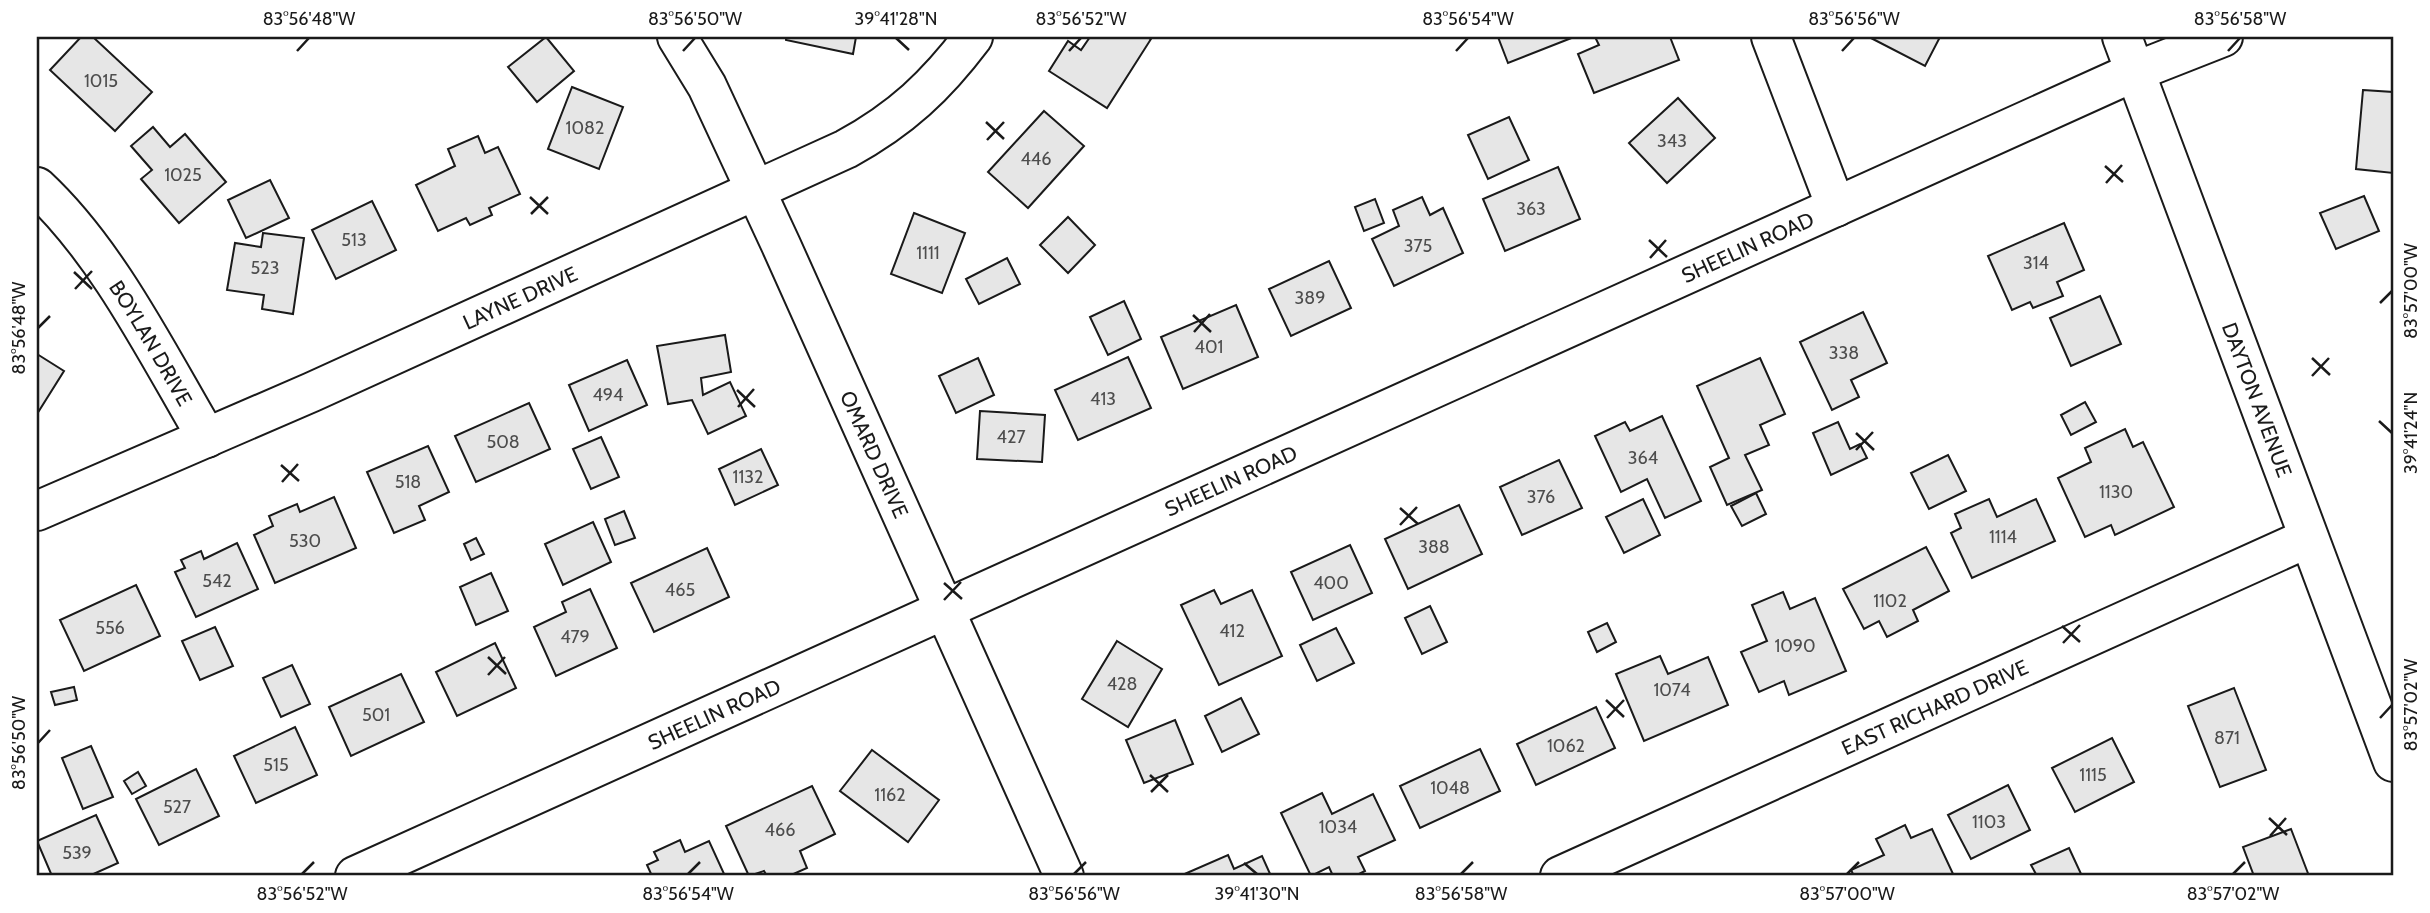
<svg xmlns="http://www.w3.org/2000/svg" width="2430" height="913" font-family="Cabin,sans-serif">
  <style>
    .building { fill: #e6e6e6; stroke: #1a1a1a; stroke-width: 2 }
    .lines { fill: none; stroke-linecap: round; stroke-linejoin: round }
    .minor-casing { stroke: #1a1a1a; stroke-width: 42 }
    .major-casing { stroke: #1a1a1a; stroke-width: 42 }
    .minor { stroke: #fff; stroke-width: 38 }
    .major { stroke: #fff; stroke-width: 38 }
    .ticks { fill: none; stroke: #1a1a1a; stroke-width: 2.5 }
    .labels { text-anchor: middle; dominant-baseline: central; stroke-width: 5; stroke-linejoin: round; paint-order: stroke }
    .number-label { font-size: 18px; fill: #4d4d4d }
    .street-label { font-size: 21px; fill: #1a1a1a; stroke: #fff }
    .neatline { fill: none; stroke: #1a1a1a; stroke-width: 2.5 }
    .ticks-label { font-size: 18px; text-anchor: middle; fill: #1a1a1a }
  </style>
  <rect width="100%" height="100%" fill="#fff"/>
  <g class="building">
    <path d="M81,37H93L152,92L115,131L50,70Z"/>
    <path d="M546,37L574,71L537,102L508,67Z"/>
    <path d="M786,37H856L853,54L786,40Z"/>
    <path d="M1090,37H1147L1151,39L1107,108L1049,71L1068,41L1081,50Z"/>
    <path d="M1498,37H1574L1508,63Z"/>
    <path d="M1595,37H1670L1679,60L1594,93L1578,54L1599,45Z"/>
    <path d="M1869,37H1940L1925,66Z"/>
    <path d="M572,87L623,107L599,169L548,149Z"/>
    <path d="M2363,90L2393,92V173L2356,169Z"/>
    <path d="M1678,98L1715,138L1667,183L1629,143Z"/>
    <path d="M1044,111L1084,146L1028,208L988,172Z"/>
    <path d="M1509,117L1529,160L1488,179L1468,135Z"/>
    <path d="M153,127L170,147L185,134L226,182L179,223L141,179L152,170L131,146Z"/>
    <path d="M478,136L485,153L498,147L520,194L489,208L492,215L470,225L466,218L438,231L416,185L455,166L448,149Z"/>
    <path d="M1558,167L1580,219L1505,251L1483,199Z"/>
    <path d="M270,180L289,218L246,238L228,200Z"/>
    <path d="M2364,196L2379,231L2336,249L2320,213Z"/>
    <path d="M1422,197L1430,215L1443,208L1463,253L1394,286L1372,239L1399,226L1393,210Z"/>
    <path d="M1375,199L1384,223L1364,231L1355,207Z"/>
    <path d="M372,201L396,250L336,279L312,230Z"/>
    <path d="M914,213L965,233L942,293L891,274Z"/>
    <path d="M1068,217L1095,245L1068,273L1040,245Z"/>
    <path d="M2064,223L2084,270L2057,282L2063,296L2033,308L2030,302L2012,310L1988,256Z"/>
    <path d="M263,233L304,238L293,314L262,309L264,295L227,290L235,243L261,247Z"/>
    <path d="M1007,258L1020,284L979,304L966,279Z"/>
    <path d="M1329,261L1351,308L1291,336L1269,289Z"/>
    <path d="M2100,296L2121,344L2071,366L2050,318Z"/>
    <path d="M1124,301L1141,339L1108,355L1090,317Z"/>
    <path d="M1236,305L1258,357L1183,389L1161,337Z"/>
    <path d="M1863,312L1887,363L1851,380L1859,397L1832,410L1800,342Z"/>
    <path d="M725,335L731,372L701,378L703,395L730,382L746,416L708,434L692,400L668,404L657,346Z"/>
    <path d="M37,354L64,371L37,414Z"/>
    <path d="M1128,357L1151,408L1078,440L1055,390Z"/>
    <path d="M978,358L994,395L956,413L939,376Z"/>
    <path d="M1760,358L1785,414L1760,425L1769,445L1745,455L1762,490L1727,505L1710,467L1729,458L1697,386Z"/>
    <path d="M627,360L647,405L589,431L569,385Z"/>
    <path d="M2085,402L2096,422L2071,435L2061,415Z"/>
    <path d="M529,403L550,449L476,482L455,436Z"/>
    <path d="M980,411L1045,415L1042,462L977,459Z"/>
    <path d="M1662,416L1701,501L1665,518L1647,479L1621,492L1595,436L1625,422L1630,431Z"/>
    <path d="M1838,422L1850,449L1860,444L1867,458L1831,475L1813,433Z"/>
    <path d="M2125,429L2133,447L2143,442L2174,507L2115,535L2111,525L2085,537L2058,478L2091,462L2085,448Z"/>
    <path d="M601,437L619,477L591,489L573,449Z"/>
    <path d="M428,446L449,492L419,506L425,520L394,533L367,472Z"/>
    <path d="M761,449L778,485L735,505L719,469Z"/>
    <path d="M1948,455L1966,491L1929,509L1911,473Z"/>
    <path d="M1559,460L1582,508L1522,535L1500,487Z"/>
    <path d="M1756,493L1766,514L1742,526L1731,506Z"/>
    <path d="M334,497L356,548L275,583L254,535L273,526L269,516L297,504L300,512Z"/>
    <path d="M1643,499L1660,535L1624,553L1606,517Z"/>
    <path d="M1989,499L1997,517L2036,499L2055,541L1972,578L1951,533L1961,528L1955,514Z"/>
    <path d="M1459,505L1482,554L1408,589L1385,539Z"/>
    <path d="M624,511L635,538L615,545L605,519Z"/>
    <path d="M593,522L611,562L563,585L545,544Z"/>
    <path d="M476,538L484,554L471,560L464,544Z"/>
    <path d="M237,543L258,589L196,617L175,572L185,568L181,560L201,551L204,559Z"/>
    <path d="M1350,545L1372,593L1313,620L1291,572Z"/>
    <path d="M1926,547L1949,591L1913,610L1918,621L1887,637L1879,621L1864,629L1843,589Z"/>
    <path d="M707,548L729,597L654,632L631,583Z"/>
    <path d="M491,573L508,611L476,625L460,587Z"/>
    <path d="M136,585L160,636L84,671L60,620Z"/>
    <path d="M590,589L617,648L556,676L534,627L566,612L562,602Z"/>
    <path d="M1214,590L1221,604L1252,590L1282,656L1219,685L1181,605Z"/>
    <path d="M1783,592L1790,609L1815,598L1846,671L1789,695L1784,681L1759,692L1741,652L1767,641L1752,605Z"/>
    <path d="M1430,606L1447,642L1422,654L1405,618Z"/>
    <path d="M1607,623L1616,642L1597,652L1588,632Z"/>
    <path d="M215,627L233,666L200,680L182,641Z"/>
    <path d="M1336,628L1354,663L1317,681L1300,645Z"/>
    <path d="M1117,641L1162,669L1128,727L1082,699Z"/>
    <path d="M495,643L516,688L457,716L436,672Z"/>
    <path d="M1660,656L1668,674L1708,657L1728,705L1644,741L1616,674Z"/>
    <path d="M292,665L310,704L281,717L263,678Z"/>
    <path d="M401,674L424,722L351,756L329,707Z"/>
    <path d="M74,687L77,700L55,705L51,692Z"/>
    <path d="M2234,688L2266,770L2220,787L2188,706Z"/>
    <path d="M1241,698L1259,734L1222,752L1205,716Z"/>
    <path d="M1596,707L1615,748L1536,785L1517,744Z"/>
    <path d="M1175,720L1193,764L1144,783L1126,740Z"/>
    <path d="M295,727L317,775L256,803L234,756Z"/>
    <path d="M2112,738L2134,782L2075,812L2052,768Z"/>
    <path d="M91,746L113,797L83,809L62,758Z"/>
    <path d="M1480,749L1500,791L1420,828L1400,786Z"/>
    <path d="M872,750L939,800L908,842L840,791Z"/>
    <path d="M196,769L219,816L159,845L136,799Z"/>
    <path d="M138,772L146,786L132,794L124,781Z"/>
    <path d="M2008,785L2030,830L1971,859L1948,815Z"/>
    <path d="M812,786L835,834L800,851L807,868L789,876H767L764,871L749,876L726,826Z"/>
    <path d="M1322,793L1332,814L1373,794L1395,840L1358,857L1365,871L1355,876H1333L1329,867L1311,876L1281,813Z"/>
    <path d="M96,815L118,863L89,876H52L37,841Z"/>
    <path d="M1905,825L1911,838L1932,829L1954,876H1854L1851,870L1884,855L1876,839Z"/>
    <path d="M2291,829L2309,876H2254L2243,847Z"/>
    <path d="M680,840L685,852L709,841L725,876H652L647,865L658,860L654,852Z"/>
    <path d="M2069,848L2082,876H2037L2031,865Z"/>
    <path d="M1228,855L1234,869L1262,856L1271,876H1180Z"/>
  </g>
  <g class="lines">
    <g class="minor-casing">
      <g id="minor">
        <path id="s1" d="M677,37L707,86L781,245L1064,876"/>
        <path d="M1771,37L1836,207"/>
        <path id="s2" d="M37,187C108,253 158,355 207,438"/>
        <path id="s3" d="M37,511L312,392L846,149C901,119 936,86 973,37"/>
        <path id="s4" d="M355,876L2134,72L2223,37"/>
        <path id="s5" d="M1560,876L2308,538"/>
      </g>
    </g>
    <g class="major-casing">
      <g id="major">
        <path id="s6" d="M2122,37L2393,762"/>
      </g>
    </g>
    <use href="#minor" class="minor"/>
    <use href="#major" class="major"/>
  </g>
  <path class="ticks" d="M896,38L909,50M297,51L309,38M683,51L695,38M1069,51L1081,38M1456,51L1468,38M1842,51L1854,38M2228,51L2240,38M986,122L1004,139M987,140L1004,122M2105,166L2123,182M2106,183L2122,165M530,197L548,214M531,214L548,197M1649,240L1667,257M1650,258L1666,240M74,272L92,289M75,289L92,271M2380,303L2392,291M1193,315L1211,332M38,328L50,316M1194,332L1210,314M2312,358L2330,375M2312,376L2329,358M737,390L755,407M738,407L754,389M2379,421L2392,433M1856,433L1874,450M1856,450L1873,432M281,465L299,481M282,482L298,464M1400,508L1418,524M1400,525L1417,507M944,583L962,599M944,600L961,582M2062,626L2080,642M2063,643L2080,625M488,657L506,674M488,675L505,657M1606,700L1624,717M1607,718L1624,700M2380,718L2392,705M38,743L50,730M1150,775L1168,792M1151,792L1168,775M2269,818L2287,835M2270,836L2286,818M1244,863L1257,874M302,874L314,862M688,874L700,862M1074,874L1086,862M1461,874L1473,862M1847,874L1859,862M2233,874L2245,862"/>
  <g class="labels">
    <g class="number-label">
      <text x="101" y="81">1015</text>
      <text x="585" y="128">1082</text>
      <text x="1672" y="141">343</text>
      <text x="1036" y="159">446</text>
      <text x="183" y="175">1025</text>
      <text x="1531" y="209">363</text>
      <text x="354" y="240">513</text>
      <text x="1418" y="246">375</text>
      <text x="928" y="253">1111</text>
      <text x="2036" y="263">314</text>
      <text x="265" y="268">523</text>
      <text x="1310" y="298">389</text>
      <text x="1209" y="347">401</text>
      <text x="1844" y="353">338</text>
      <text x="608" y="395">494</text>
      <text x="1103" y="399">413</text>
      <text x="1011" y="437">427</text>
      <text x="503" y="442">508</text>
      <text x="1643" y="458">364</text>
      <text x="748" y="477">1132</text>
      <text x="408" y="482">518</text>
      <text x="2116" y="492">1130</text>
      <text x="1541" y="497">376</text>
      <text x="2003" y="537">1114</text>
      <text x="305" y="541">530</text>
      <text x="1434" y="547">388</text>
      <text x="217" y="581">542</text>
      <text x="1331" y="583">400</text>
      <text x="680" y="590">465</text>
      <text x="1890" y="601">1102</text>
      <text x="110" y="628">556</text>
      <text x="1232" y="631">412</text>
      <text x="575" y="637">479</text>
      <text x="1795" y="646">1090</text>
      <text x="1122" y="684">428</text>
      <text x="1672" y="690">1074</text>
      <text x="376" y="715">501</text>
      <text x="2227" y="738">871</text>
      <text x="1566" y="746">1062</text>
      <text x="276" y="765">515</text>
      <text x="2093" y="775">1115</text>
      <text x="1450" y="788">1048</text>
      <text x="890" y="795">1162</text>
      <text x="177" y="807">527</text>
      <text x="1989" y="822">1103</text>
      <text x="1338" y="827">1034</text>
      <text x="780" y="830">466</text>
      <text x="77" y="853">539</text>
    </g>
    <g class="street-label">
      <text stroke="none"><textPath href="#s4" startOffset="1528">SHEELIN ROAD</textPath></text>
      <text stroke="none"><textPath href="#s3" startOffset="528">LAYNE DRIVE</textPath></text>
      <text stroke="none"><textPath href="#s2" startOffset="194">BOYLAN DRIVE</textPath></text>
      <text stroke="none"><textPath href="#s6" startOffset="387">DAYTON AVENUE</textPath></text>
      <text stroke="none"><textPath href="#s1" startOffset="462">OMARD DRIVE</textPath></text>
      <text stroke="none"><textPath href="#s4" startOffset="961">SHEELIN ROAD</textPath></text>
      <text stroke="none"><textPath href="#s5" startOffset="411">EAST RICHARD DRIVE</textPath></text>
      <text stroke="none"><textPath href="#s4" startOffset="394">SHEELIN ROAD</textPath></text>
    </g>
  </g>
  <rect width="2430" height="913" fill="none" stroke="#ffffff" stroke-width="77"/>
  <rect x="38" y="38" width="2354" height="836" class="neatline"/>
  <g class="ticks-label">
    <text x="309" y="25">83°56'48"W</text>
    <text x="695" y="25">83°56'50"W</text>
    <text x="896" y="25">39°41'28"N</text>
    <text x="1081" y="25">83°56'52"W</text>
    <text x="1468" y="25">83°56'54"W</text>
    <text x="1854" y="25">83°56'56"W</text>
    <text x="2240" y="25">83°56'58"W</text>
    <text transform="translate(2411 291) rotate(-90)" y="6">83°57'00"W</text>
    <text transform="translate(19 328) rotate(-90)" y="6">83°56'48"W</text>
    <text transform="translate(2411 433) rotate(-90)" y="6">39°41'24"N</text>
    <text transform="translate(2411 705) rotate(-90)" y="6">83°57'02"W</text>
    <text transform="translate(19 743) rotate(-90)" y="6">83°56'50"W</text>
    <text x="302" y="900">83°56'52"W</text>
    <text x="688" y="900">83°56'54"W</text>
    <text x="1074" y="900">83°56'56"W</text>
    <text x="1257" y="900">39°41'30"N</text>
    <text x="1461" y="900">83°56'58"W</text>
    <text x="1847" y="900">83°57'00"W</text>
    <text x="2233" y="900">83°57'02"W</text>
  </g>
</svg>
